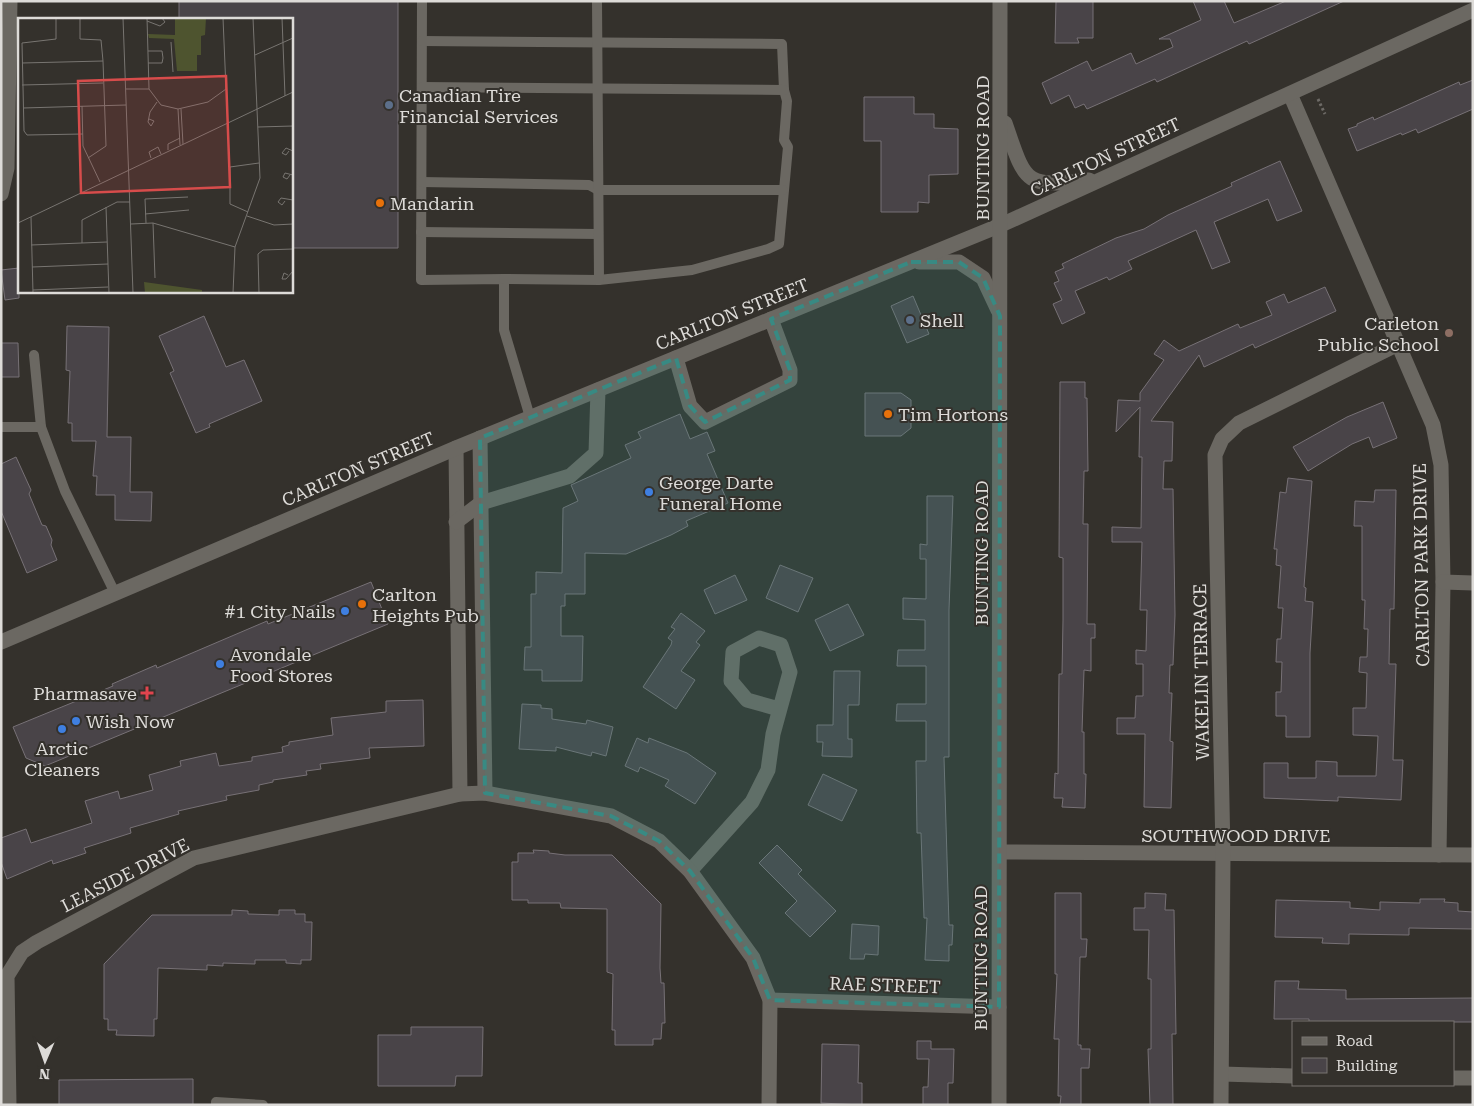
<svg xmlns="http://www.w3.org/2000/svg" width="1474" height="1106" font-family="'Roboto Serif',serif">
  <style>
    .building { fill: #494448; stroke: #777176 }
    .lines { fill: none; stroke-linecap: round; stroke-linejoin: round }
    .path { stroke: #6e6b67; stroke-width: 3; stroke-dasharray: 2.5 2.5; stroke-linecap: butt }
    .lane { stroke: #6b6862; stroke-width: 10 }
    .street { stroke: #6b6862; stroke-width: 15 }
    .secondary { stroke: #6b6862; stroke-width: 15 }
    .marked { fill: #388a83; fill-opacity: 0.2; stroke: #388a83; stroke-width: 4; stroke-dasharray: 10 6; stroke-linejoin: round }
    .service-dot { fill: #5c6f8a; stroke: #34312c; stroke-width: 2 }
    .food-dot { fill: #e8710a; stroke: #34312c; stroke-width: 2 }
    .education-dot { fill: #8d6e63; stroke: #34312c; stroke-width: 2 }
    .shop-dot { fill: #3f7fe0; stroke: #34312c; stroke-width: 2 }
    .health-dot { fill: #e0444e; stroke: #34312c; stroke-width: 2 }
    .labels { text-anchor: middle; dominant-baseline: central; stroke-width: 4; stroke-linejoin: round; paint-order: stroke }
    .poi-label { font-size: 18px; fill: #dddbd8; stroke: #34312c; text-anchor: start }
    .street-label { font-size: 18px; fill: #dddbd8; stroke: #34312c }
    .inset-road { fill: none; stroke: #787571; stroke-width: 1 }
    .view { fill: #d74c4b; fill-opacity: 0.15; stroke: #d74c4b; stroke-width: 2.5 }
    .inset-edge { fill: none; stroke: #dddbd8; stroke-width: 2.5 }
  </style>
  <rect width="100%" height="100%" fill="#34312c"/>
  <g class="building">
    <path d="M179,1H398V248H291V19H179Z"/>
    <path d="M1056,1H1093V38H1077L1079,43H1055Z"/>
    <path d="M1193,1H1224L1234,23L1286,1H1344L1249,44L1247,41L1157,82L1155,79L1087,109L1084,104L1075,108L1069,95L1051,104L1042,83L1087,61L1092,71L1131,53L1136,64L1173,47L1170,39H1159L1201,20Z"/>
    <path d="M1473,80V109L1418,133L1416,129L1402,135L1401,133L1357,151L1348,129L1357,126V124L1373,117L1374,120L1459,82L1460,85Z"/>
    <path d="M864,97H914V114H934V128L958,129V174L929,175V203L918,202V212H881V141H864Z"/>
    <path d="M1280,161L1302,211L1277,221L1268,199L1214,222L1230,262L1212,269L1196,230L1128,261L1132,269L1109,280L1107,277L1075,291L1085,313L1062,324L1053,304L1062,300L1054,283L1059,281L1055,272L1064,268L1062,264L1116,238L1144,229L1168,215L1232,186L1231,183Z"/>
    <path d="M19,268V298L5,300L1,270Z"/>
    <path d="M1325,287L1336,311L1255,348L1253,344L1204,367L1199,355L1151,421L1173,422L1172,461H1164L1163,489H1173L1175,615L1173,665H1170L1169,693H1172L1170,741L1173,742L1171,808L1144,807L1145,734H1117V718H1135L1136,696H1143V664H1136V650L1146,651L1147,610H1140L1142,542H1112V527L1141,528L1142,457H1139L1140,407L1116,432L1118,400L1140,401V393L1164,360L1154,354L1164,340L1179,351L1238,324L1240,328L1272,315L1266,302L1284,294L1288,303Z"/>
    <path d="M913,296L929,334L907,343L891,306Z"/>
    <path d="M204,316L226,367L244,360L262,401L209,424L210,427L196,433L170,373L174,371L159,336Z"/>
    <path d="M67,326L109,327L107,437H131L130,492H152L151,521L115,520V495H96L97,476H93L96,441H72V423H68L70,371L66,370Z"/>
    <path d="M1,343H18L19,377H1Z"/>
    <path d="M1060,382H1085V398H1087L1088,471H1084L1083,524H1088L1087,624H1095V638H1091V671L1084,670L1082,732H1084V774H1086L1085,808L1062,807L1063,798H1054L1055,773L1058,774L1059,674H1062L1063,620V558L1059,557Z"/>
    <path d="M865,393H901L911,400V428L901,436H865Z"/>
    <path d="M1383,402L1397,438L1373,448L1369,437L1352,444L1308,471L1293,447L1347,417Z"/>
    <path d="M680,414L690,439L707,432L715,451L707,454L728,503L686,521L688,526L671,535L626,554L585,553V594H565V606H561V636H583L582,681H542V670H524L525,647H531V594H536V572L562,573L563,508L578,501L571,485L631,458L625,445L641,438L638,432Z"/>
    <path d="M16,457L31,490L29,494L42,525L46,526L52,540L51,545L57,560L27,573L1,511V464Z"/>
    <path d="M1288,478L1312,481L1304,587L1306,588L1305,601L1313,602L1310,653V737H1286V716H1276V692H1281L1282,662H1276L1277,639H1281L1283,608H1278L1281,566L1276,565L1277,549H1274L1280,492L1286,493Z"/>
    <path d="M1375,490H1396L1394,609H1390L1389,664H1396L1393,760H1403L1401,800L1338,797V801L1264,798V763H1288V778H1316V761L1337,762V776H1376L1378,736L1353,735V708H1366L1367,673L1359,672L1360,657H1367L1368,629H1364L1365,600H1362V526H1354L1355,501L1374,502Z"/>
    <path d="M927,496H953L949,610V757H944L949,925H953L952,945H949V961L925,960L927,918H924L921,833H917L916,761H926V721H896L897,704H926V666H897L898,650H925V620L903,619V598L926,599V559H920V544L927,545Z"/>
    <path d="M780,565L813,578L798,612L766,598Z"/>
    <path d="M735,575L747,600L715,614L704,590Z"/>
    <path d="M371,582L388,624L45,766L26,758L13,727L113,686L112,684L156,665L157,668L267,621L268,624Z"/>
    <path d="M848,604L864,635L830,651L815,620Z"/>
    <path d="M681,613L705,631L696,642L700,645L681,671L695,680L676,709L643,687L671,645L672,641L668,638L675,629L671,627Z"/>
    <path d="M834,671H860L859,705H848V739H852V757L822,756L823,742H817V725H833Z"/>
    <path d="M423,700L424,746L369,748L370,758L320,764L321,769L306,771L307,775L273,780V782L259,785V790L226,796L227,800L178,811L179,814L130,828L131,833L84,848L86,853L53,864L52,860L7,879L1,862V838L26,829L31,843L92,823L85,801L118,791L120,799L153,790L149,775L181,766L180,761L216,753L219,766L252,761V757L283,752L282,747L289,745V742L333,735L331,718L386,712V701Z"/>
    <path d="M522,704L541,705V708L552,709V719L586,724L587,720L613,727L606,756L592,752L591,756L556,747V751L519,749Z"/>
    <path d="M637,738L648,743L649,738L687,753L716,773L695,804L665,786L669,780L640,767L638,772L625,766Z"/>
    <path d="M823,774L857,790L842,821L808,805Z"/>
    <path d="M777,845L802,870L798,874L836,911L810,937L785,913L797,901L759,863Z"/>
    <path d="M533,850L549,851V853L565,855H612L661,904L660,968L661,983H664L665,1023H662L661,1039H653V1045H615V1030H612L613,974L607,972V909L561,908L560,903H528V900H512V862H518V853H534Z"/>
    <path d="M1055,893H1081V939H1087L1086,957H1080L1078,1045H1081V1049H1090L1089,1068H1081V1105H1060L1061,1096H1058L1059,1039H1054L1057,974H1055Z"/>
    <path d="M1145,893L1166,894L1165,910H1174L1176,1034H1172L1173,1105H1150L1148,1049H1151V979H1148L1149,930H1134V908H1145Z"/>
    <path d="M1420,899H1445L1444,902L1458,903V911L1473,912V929L1409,928V935L1349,934V944L1322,943L1323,938L1275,937L1276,900L1350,902V908L1380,910V902L1420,903Z"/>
    <path d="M232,910L248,911V914L279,915V910H295V914H305V922H312L311,960H301V964L286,963V960H255V964L223,963V966L207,965V970L158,968L157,1019H154V1036L116,1035L117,1030H108V1019H104V964L152,915H232Z"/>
    <path d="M852,924L879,926L878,955L865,954L864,959H850Z"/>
    <path d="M1275,981H1299L1298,989L1346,990V999L1473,998V1022H1309V1019H1274Z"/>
    <path d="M411,1027H483L482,1076H456L455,1086H378V1035H411Z"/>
    <path d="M917,1041H931V1049H954L953,1083H948V1105H923V1087H928L929,1059H917Z"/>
    <path d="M822,1044L859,1045L858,1083H862V1105L821,1103Z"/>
    <path d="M193,1079V1105H59V1080Z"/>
  </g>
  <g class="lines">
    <path class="path" d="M1318,99L1325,114"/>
    <g class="lane">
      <path d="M422,1L421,280L504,279V330L530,417"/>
      <path d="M422,41L782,44L784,90L787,101L784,140L788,147L779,244L768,249L692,270L599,280"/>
      <path d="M422,87L784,90"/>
      <path d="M422,182L589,185L598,190H783"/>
      <path d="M421,232L598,234"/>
      <path d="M504,279L599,280L597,1"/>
      <path d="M34,355L41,427L65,491L115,593"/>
      <path d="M1,427H41"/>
      <path d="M216,1105V1102L263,1105"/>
    </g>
    <g class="street">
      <path d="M1290,94L1433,425L1441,465L1443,582L1439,855"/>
      <path d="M1,194L7,168L10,1"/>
      <path d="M676,358L690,406L705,422L790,380V370L771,319"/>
      <path d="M480,438L485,793"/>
      <path d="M456,448L460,794"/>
      <path d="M456,522L481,503L570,476L596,453L598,390"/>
      <path d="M1443,582L1473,583"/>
      <path d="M1000,852L1473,855"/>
      <path d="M690,871L752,802L768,770L773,734L790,672L781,645L759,638L733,652L731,681L747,700L779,709"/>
      <path d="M770,1000L999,1007"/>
      <path d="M1222,1074L1293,1076"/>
      <path d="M1453,1078H1473"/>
      <path d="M9,1105L7,976L22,952L37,942L194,858L460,794L485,793L611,816L659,841L690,871L753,958L770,1000L769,1105"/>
      <path d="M1221,1105L1223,853L1215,455L1222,439L1239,423L1396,345"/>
    </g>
    <g class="secondary">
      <path d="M1005,123C1026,184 1024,188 1089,180"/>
      <path d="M919,262H959L983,278L998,310"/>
      <path d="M1,642L456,448L1001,225L1473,10"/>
      <path d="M999,1105L1000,1"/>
    </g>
  </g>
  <path class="marked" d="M911,262H959L983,278L1000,316L999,1007L770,1000L753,958L690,871L659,841L611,816L485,793L480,438L676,358L690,406L705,422L790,380V370L771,319Z"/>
  <g class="service-dot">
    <circle cx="389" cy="105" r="5"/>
    <circle cx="910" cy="320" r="5"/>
  </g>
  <g class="food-dot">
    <circle cx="380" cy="203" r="5"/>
    <circle cx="888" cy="414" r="5"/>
    <circle cx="362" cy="604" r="5"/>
  </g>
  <circle class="education-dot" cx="1449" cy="333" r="5"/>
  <g class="shop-dot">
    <circle cx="649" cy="492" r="5"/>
    <circle cx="345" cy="611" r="5"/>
    <circle cx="220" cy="664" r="5"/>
    <circle cx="76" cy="721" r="5"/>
    <circle cx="62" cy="729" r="5"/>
  </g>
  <path class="health-dot" d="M144.5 685.5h5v5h5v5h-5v5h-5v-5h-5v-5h5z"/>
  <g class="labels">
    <g class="poi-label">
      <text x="399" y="95">Canadian Tire<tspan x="399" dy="21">Financial Services</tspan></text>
      <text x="390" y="203">Mandarin</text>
      <text x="920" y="320">Shell</text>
      <text x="1439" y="323" text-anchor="end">Carleton<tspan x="1439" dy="21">Public School</tspan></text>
      <text x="898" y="414">Tim Hortons</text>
      <text x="659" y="482">George Darte<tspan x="659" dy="21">Funeral Home</tspan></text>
      <text x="372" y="594">Carlton<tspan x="372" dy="21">Heights Pub</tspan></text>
      <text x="335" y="611" text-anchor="end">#1 City Nails</text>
      <text x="230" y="654">Avondale<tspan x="230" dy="21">Food Stores</tspan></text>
      <text x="137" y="693" text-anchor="end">Pharmasave</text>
      <text x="86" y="721">Wish Now</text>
      <text x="62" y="748" text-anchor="middle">Arctic<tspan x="62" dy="21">Cleaners</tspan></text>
    </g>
    <g class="street-label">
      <text transform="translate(982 148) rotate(-90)">BUNTING ROAD</text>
      <text transform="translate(1105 157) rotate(-25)">CARLTON STREET</text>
      <text transform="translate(732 314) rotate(-22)">CARLTON STREET</text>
      <text transform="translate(358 469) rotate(-23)">CARLTON STREET</text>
      <text transform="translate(981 553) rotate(-90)">BUNTING ROAD</text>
      <text transform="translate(1421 565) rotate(-91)">CARLTON PARK DRIVE</text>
      <text transform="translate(1201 672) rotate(-91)">WAKELIN TERRACE</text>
      <text x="1236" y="835">SOUTHWOOD DRIVE</text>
      <text transform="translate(125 875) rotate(-27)">LEASIDE DRIVE</text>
      <text transform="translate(980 958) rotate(-90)">BUNTING ROAD</text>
      <text transform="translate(885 985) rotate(2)">RAE STREET</text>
    </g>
  </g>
  <g transform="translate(18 18)">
    <rect width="275" height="275" fill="#34312c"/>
    <path d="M157,0H188L187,17L183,18V37H179V53H159L156,21L131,20L130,16L157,17ZM126,264L184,272V275H127Z" fill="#4e542f"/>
    <path class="inset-road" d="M38,0V21L4,25L6,113L9,117L65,116M62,0V21L83,22L85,43L88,128L70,140M105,0L115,275M129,0L131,71L143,87L160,91L190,84L208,71L205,0M264,0L267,78M129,3L142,8L147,4L144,0M153,24L155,54M130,33H144L145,40L144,45H130M237,37L275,20M4,45L85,43M4,67L85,65M108,71H131M64,88L65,128L82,164M5,90L108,87M160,91L162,127M163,91L165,126M131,101L136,103L133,108L130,104L132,94L139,84M240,109L275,108M150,132V126L162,120M271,133L268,137L264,135L268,130L275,133M133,140L131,134L140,129L143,136M272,157L269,161L265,159L267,155L275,157M267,183L264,187L260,184L263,180L275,182M88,189L91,275M230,194L212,186V149L241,145M127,196L171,192M229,198L256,207L275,206M13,199L15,275M0,205L275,74M128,205L127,181L170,179M135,205L137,260M113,206L135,205L217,229M64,225V202L99,184H112M13,227L89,224M14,249L90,246M270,257L266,255L264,261H268L275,253M15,272L90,269M215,275L217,229L242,160L235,0M241,275L240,236L245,232L275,231"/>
    <path class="view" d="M208,58L212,169L63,175L60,63Z"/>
    <rect width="275" height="275" class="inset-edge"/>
  </g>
  <rect width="1474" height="1106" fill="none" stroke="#dddbd8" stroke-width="5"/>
  <rect x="1292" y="1021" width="162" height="65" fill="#34312c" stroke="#787571"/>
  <rect x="1302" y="1037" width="25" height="8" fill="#6b6862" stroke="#787571"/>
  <text x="1336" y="1046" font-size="15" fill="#dddbd8">Road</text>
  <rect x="1302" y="1058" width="25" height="15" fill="#494448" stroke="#787571"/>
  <text x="1336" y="1071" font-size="15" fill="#dddbd8">Building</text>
  <g transform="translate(45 1061) rotate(182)" stroke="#34312c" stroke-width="4" paint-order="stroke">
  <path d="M0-4L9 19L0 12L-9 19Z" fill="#dddbd8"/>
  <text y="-8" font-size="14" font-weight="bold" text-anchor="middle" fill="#dddbd8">N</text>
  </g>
</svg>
